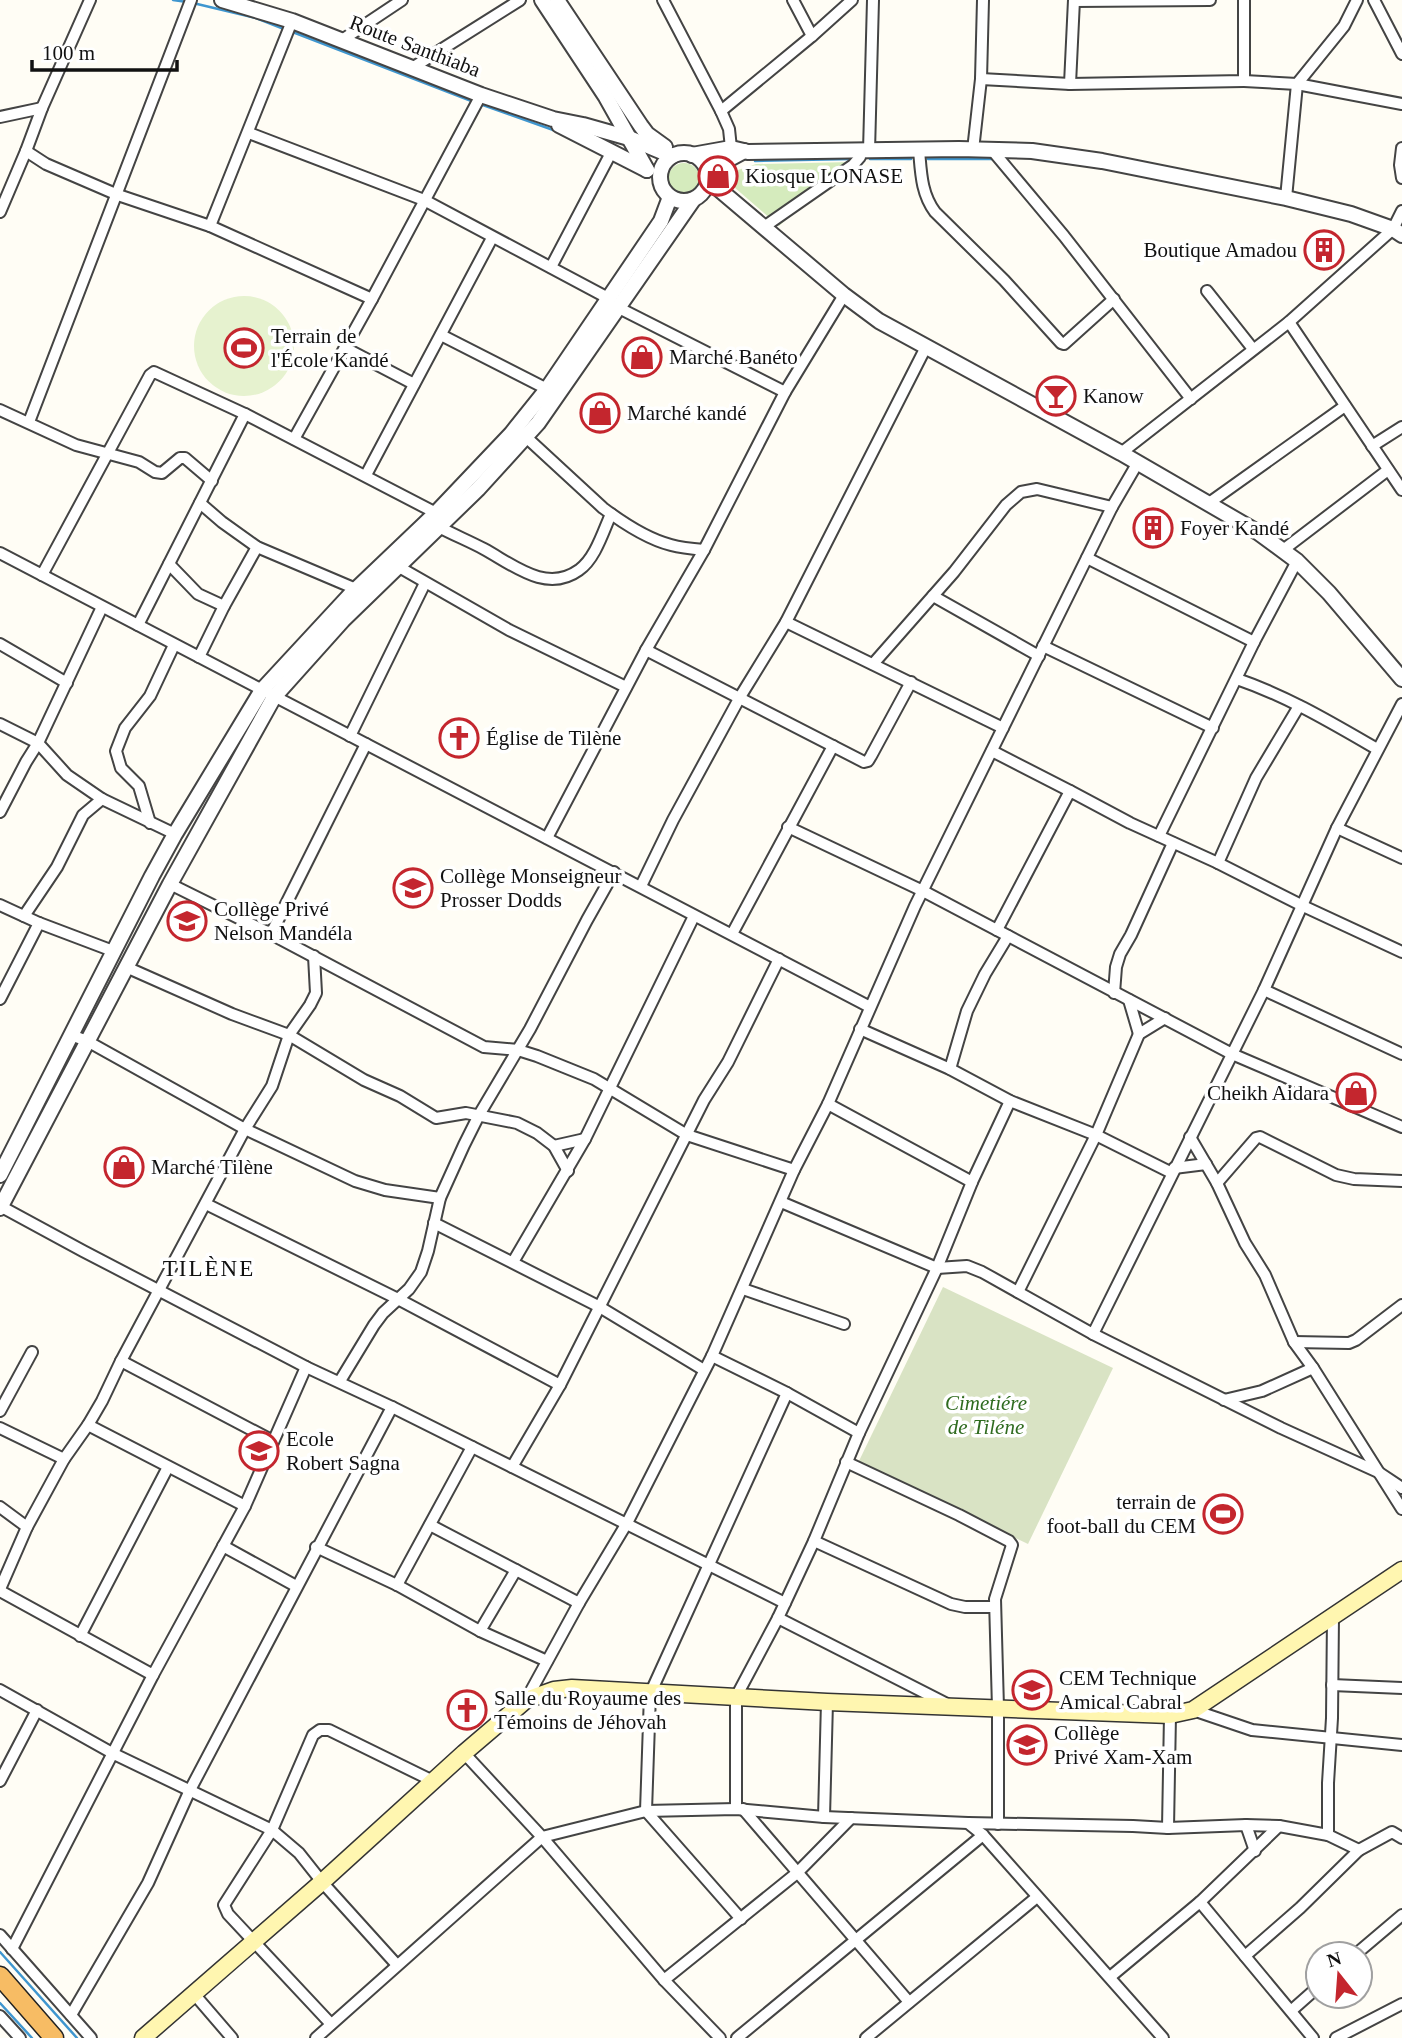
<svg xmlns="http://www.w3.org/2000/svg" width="1402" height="2038" font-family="'Times New Roman',serif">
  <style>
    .green { fill: #d5ebbd }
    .cemetery { fill: #d9e3c4 }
    .pitch { fill: #e6f2cf }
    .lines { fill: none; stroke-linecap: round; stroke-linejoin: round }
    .stream { stroke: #3f96cf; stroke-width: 2.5 }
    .minor-casing { stroke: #444; stroke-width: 14 }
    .tertiary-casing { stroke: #444; stroke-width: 18 }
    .secondary-casing { stroke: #333; stroke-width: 19 }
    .trunk-casing { stroke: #222; stroke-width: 21 }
    .minor { stroke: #fff; stroke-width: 10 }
    .tertiary { stroke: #fff; stroke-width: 14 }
    .secondary { stroke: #fff6b0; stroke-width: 16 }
    .trunk { stroke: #f7bc64; stroke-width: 18 }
    .labels { text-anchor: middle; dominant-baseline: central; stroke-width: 7; stroke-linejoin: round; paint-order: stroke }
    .street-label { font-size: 21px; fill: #111; stroke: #fff }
    .poi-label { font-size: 21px; fill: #111; stroke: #fff; text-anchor: start }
    .park-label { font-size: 21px; font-style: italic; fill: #2f6b1f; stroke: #fff }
    .neighbourhood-label { font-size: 23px; letter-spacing: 2px; fill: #111; stroke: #fff }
  </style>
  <rect width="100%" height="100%" fill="#fffdf5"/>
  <g class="green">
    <path d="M852,162L779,226L727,181L735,171L756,164Z"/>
    <circle cx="684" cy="179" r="16"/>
  </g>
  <path class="cemetery" d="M943,1287L1113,1368L1028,1544L858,1463Z"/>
  <circle class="pitch" cx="244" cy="346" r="50"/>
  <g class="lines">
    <g class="stream">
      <path d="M173,0L187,2"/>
      <path d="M193,3L256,18L284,29"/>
      <path d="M290,31L474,102"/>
      <path d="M480,104L556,131"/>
      <path d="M870,159H911"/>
      <path d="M928,159H995"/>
      <path d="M755,161L851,159"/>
      <path d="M92,1017L97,1008"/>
      <path d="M0,1952L77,2038"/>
      <path d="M0,2003L32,2038"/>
    </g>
    <g class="minor-casing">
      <g id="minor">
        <path d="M663,0L721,111L729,129L731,148"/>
        <path d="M793,0L812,36"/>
        <path d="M1374,0L1402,54"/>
        <path d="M1074,1L1210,0"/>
        <path d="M342,40L402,0"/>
        <path d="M412,68L520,0"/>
        <path d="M981,79L1070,84L1244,81V0"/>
        <path d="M1244,81L1297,84L1402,104"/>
        <path d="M1070,84L1074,0"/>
        <path d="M721,111L812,36L852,0"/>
        <path d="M0,117L42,108"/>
        <path d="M249,133L424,200L608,298"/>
        <path d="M1402,148L1400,165L1402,178"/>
        <path d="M919,150C921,172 921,193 935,212L1004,280L1061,343L1064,344L1114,299"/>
        <path d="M973,150L981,79L983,0"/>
        <path d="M992,150L1064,236L1191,399"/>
        <path d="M26,151L46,164L118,195L210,226L372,299"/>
        <path d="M869,151L873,0"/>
        <path d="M1286,198L1297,84L1344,26L1357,0"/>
        <path d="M0,212L26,151L42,108L90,0"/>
        <path d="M210,226L292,21"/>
        <path d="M764,227L853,165L860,157V151"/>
        <path d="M551,267L612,151"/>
        <path d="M1207,291L1253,349"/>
        <path d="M617,307L785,392"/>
        <path d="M1289,322L1402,490"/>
        <path d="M441,335L547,389"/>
        <path d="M345,348L414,384"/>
        <path d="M0,410L76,445L139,462L155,472L162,473L180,458H185L212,481"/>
        <path d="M29,422L191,0"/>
        <path d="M526,437L603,508C623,523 647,539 671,545C682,548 693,549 704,550"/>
        <path d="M294,439L372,299L481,95"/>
        <path d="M1372,446L1402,427"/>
        <path d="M1121,453L1289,322L1393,229L1402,211"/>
        <path d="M366,475L492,238"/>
        <path d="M200,503L222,522L257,547L356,589"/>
        <path d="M1209,503L1345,406"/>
        <path d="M439,527C454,535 469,541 484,549C512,564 546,594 579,570C595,559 603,532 611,514"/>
        <path d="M1283,550L1388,470"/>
        <path d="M0,553L870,1007"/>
        <path d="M1087,558L1254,642"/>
        <path d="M169,564L198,594L224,606"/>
        <path d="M399,567L509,630L626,687"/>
        <path d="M42,575L150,375L154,372L245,414L436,513"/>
        <path d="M933,596L1039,656"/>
        <path d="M786,622L1003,728"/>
        <path d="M138,625L245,414"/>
        <path d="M0,644L67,683"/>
        <path d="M1043,646L1213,728"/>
        <path d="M646,650L864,762L868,761L871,756L911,682"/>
        <path d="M199,657L224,606L257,547"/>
        <path d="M873,664L954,572L1006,505L1021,492L1037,489L1112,507"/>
        <path d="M1237,679C1287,696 1332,723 1377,749"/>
        <path d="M0,724L38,743L67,775L102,799L175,834"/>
        <path d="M350,736L425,583"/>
        <path d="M992,751L1070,791"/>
        <path d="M0,812L26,762L38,743L102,607"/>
        <path d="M150,823L139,786L121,768L116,751L125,728L150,696L174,645"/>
        <path d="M788,827L923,891L1232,1054L1402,1127"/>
        <path d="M1337,828L1402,858"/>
        <path d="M1159,836L1254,642L1297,561"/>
        <path d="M547,838L646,650L704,550L785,392L844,295"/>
        <path d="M1218,863L1256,778L1299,706"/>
        <path d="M170,884L271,934L484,1047L518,1050L537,1056L594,1079L687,1135L794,1170"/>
        <path d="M641,886L673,820L740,697L786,622L926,347"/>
        <path d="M0,905L39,923L113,951"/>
        <path d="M24,916L57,867L83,815L102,799"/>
        <path d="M997,930L1070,791L1130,823L1218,863L1303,906L1402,952"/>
        <path d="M271,934L366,744"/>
        <path d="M732,934L833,746"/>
        <path d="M126,967L232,1014L289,1035L364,1080L400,1096L436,1118L466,1113L517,1123L537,1133L554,1146L568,1171"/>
        <path d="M1264,990L1402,1054"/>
        <path d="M1114,993L1116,967L1120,954L1131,935L1173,843"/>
        <path d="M0,999L39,923"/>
        <path d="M1129,1000L1139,1034"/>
        <path d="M860,1029L950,1069L1010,1101L1096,1135L1172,1173"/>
        <path d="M71,1035L87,1041L245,1129L355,1181L385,1190L440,1198"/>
        <path d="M950,1069L967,1011L985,974L1008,936"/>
        <path d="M828,1104L972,1182"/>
        <path d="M1190,1137L1217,1183L1245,1243L1265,1275L1294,1342L1313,1368L1402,1509"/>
        <path d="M554,1146L585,1139"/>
        <path d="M1174,1168L1206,1164"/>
        <path d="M1217,1183L1256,1138L1260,1137L1336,1175L1354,1179L1402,1181"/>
        <path d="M781,1202L937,1268L967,1266L982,1272L1093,1334L1281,1428L1378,1472L1402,1488"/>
        <path d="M206,1204L398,1299L560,1385"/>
        <path d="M0,1206L83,1251L306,1367L392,1407L785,1603"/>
        <path d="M434,1223L598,1306L704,1370"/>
        <path d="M513,1262L585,1139L694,916"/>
        <path d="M743,1289L844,1324"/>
        <path d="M1018,1292L1096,1135L1139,1034L1165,1018"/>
        <path d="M1093,1334L1264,990L1337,828L1402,704"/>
        <path d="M1294,1342L1349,1343L1356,1340L1402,1305"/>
        <path d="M712,1356L787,1393L859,1433L814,1541L778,1618L736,1697V1809"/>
        <path d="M121,1361L273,1441"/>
        <path d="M340,1381L374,1325L383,1313L409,1289L421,1272L428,1251L440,1198L464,1145L479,1115L530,1029L587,920L614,872"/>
        <path d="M1224,1400L1262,1391L1313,1368"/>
        <path d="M0,1411L32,1352"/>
        <path d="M88,1425L245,1506"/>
        <path d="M0,1428L64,1459"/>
        <path d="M859,1433L937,1268L972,1182L1010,1101"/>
        <path d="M846,1462L959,1515L1009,1541L1012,1545L995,1599L998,1708V1824"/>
        <path d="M512,1467L560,1385L704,1100L728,1062L779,959"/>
        <path d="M0,1507L27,1527"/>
        <path d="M430,1525L579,1603"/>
        <path d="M814,1541L951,1604L965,1607H995"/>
        <path d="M223,1546L296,1586"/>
        <path d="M316,1547L397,1585L480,1631L547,1661"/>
        <path d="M397,1585L472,1447"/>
        <path d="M0,1589L27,1527L64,1459L88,1425L102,1401L121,1361L245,1129L272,1086L289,1035L310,1005L316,993L314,956"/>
        <path d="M0,1591L153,1675"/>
        <path d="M778,1618L947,1704"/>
        <path d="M480,1631L516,1570"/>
        <path d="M80,1636L168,1467"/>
        <path d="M1332,1685L1402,1688"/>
        <path d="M0,1690L114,1754L272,1830L299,1853L322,1882L397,1965"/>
        <path d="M526,1700L579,1603L627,1523L712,1356L794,1170L828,1104L915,906L1112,507L1137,464"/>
        <path d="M1193,1710L1252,1730L1402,1745"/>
        <path d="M464,1753L542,1837L646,1811L736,1809L824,1817L968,1823L983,1835L1163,2038"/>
        <path d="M0,1781L37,1710"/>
        <path d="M743,1809L909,2002"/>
        <path d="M824,1817L827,1702"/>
        <path d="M968,1823L1133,1826L1168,1828L1246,1825L1279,1826L1328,1835L1359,1850L1300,1908L1245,1956"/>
        <path d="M1246,1825L1255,1851"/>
        <path d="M1168,1828L1170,1715"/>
        <path d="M1328,1835V1783L1332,1718L1333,1616"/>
        <path d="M1359,1850L1392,1832L1402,1838"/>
        <path d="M1200,1902L1313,2038"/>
        <path d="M741,1919L646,1811L650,1694L787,1393"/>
        <path d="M0,1935L91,2038"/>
        <path d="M12,1949L153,1675L245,1506L306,1367"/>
        <path d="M1356,1954L1402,1915"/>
        <path d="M1110,1977L1200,1902L1279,1826"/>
        <path d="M664,1980L797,1873L851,1818"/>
        <path d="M195,1995L232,2038"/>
        <path d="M1292,2010L1318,1987"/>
        <path d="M71,2015L148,1883L190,1790L392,1407"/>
        <path d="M0,2016L20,2038"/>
        <path d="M331,2024L228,1914L224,1905L272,1830L313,1735L320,1730H329L433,1781"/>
        <path d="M316,2038L542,1837L664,1980L720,2038"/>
        <path d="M737,2038L983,1835"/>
        <path d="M866,2038L1037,1897"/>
        <path d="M1336,2038L1402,2004"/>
      </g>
    </g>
    <g class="tertiary-casing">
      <g id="tertiary">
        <path d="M222,0L292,21L481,95L553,119L583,125L629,138L672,156"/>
        <path d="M542,0L606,97L647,170"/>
        <path d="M557,0L641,126L647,134L665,147"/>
        <path d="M559,125L647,170"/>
        <circle cx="684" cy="177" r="24"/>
        <path d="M692,155L731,148L748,152L959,149L1032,151L1102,161L1286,198L1351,214L1393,229L1402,235"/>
        <path d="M707,171L744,151"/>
        <path d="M708,180L844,295L879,321L1121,453L1259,533L1297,561L1329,593L1402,679"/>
        <path d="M0,1175L152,876L175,834L262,690L350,595L436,513L511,434L547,389L661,221L670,197"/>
        <path d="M0,1208L170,884L274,697L343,620L478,489L538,423L693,200"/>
      </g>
    </g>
    <g class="secondary-casing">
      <path id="secondary" d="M143,2038L322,1882L464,1753L526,1700L554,1690L572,1688L827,1702L1170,1715L1193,1710L1402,1570"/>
    </g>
    <g class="trunk-casing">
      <path id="trunk" d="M0,1976L54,2038"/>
    </g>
    <use href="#minor" class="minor"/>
    <use href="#tertiary" class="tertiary"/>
    <use href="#secondary" class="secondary"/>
    <use href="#trunk" class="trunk"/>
  </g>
  <defs>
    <g id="shop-ring" transform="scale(2.0125)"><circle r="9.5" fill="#fff" stroke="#c4262e" stroke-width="1.5"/><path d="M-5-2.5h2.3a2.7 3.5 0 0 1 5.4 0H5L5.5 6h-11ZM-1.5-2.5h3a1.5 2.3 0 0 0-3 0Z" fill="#c4262e"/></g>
    <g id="building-ring" transform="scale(2.0125)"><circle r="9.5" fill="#fff" stroke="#c4262e" stroke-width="1.5"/><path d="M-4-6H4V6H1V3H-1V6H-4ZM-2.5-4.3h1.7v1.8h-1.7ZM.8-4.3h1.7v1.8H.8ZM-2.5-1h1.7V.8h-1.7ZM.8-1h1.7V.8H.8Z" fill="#c4262e"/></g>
    <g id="stadium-ring" transform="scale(2.0125)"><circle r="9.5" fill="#fff" stroke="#c4262e" stroke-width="1.5"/><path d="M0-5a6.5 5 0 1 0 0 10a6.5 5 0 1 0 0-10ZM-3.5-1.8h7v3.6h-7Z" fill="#c4262e"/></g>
    <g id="bar-ring" transform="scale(2.0125)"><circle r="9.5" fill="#fff" stroke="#c4262e" stroke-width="1.5"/><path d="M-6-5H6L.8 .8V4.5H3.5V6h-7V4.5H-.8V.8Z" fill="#c4262e"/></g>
    <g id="church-ring" transform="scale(2.0125)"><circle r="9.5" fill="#fff" stroke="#c4262e" stroke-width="1.5"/><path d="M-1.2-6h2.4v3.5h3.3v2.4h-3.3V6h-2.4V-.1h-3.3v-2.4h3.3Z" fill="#c4262e"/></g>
    <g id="school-ring" transform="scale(2.0125)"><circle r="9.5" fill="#fff" stroke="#c4262e" stroke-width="1.5"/><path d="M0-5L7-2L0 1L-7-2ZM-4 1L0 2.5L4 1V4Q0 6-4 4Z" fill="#c4262e"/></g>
  </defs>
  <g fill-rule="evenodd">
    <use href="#shop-ring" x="718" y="176"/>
    <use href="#building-ring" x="1324" y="250"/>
    <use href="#stadium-ring" x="244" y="348"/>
    <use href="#shop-ring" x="642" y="357"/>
    <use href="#bar-ring" x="1056" y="396"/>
    <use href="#shop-ring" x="600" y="413"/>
    <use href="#building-ring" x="1153" y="528"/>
    <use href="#church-ring" x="459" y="738"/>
    <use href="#school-ring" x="413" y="888"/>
    <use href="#school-ring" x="187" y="921"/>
    <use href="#shop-ring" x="1356" y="1093"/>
    <use href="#shop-ring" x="124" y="1167"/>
    <use href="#school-ring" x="259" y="1451"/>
    <use href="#stadium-ring" x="1223" y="1514"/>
    <use href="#school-ring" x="1032" y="1690"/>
    <use href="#church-ring" x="467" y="1710"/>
    <use href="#school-ring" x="1027" y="1745"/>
  </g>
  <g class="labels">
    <g class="street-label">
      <text transform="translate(415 46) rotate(21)">Route Santhiaba</text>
    </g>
    <g class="poi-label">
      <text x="745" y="176">Kiosque LONASE</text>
      <text x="1297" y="250" text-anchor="end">Boutique Amadou</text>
      <text x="271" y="336">Terrain de<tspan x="271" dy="24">l'École Kandé</tspan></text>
      <text x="669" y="357">Marché Banéto</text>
      <text x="1083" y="396">Kanow</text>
      <text x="627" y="413">Marché kandé</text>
      <text x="1180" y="528">Foyer Kandé</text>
      <text x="486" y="738">Église de Tilène</text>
      <text x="440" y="876">Collège Monseigneur<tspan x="440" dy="24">Prosser Dodds</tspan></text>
      <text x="214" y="909">Collège Privé<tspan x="214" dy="24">Nelson Mandéla</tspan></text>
      <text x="1329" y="1093" text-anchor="end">Cheikh Aidara</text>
      <text x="151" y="1167">Marché Tilène</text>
      <text x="286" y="1439">Ecole<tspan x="286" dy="24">Robert Sagna</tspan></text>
      <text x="1196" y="1502" text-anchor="end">terrain de<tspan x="1196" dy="24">foot-ball du CEM</tspan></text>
      <text x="1059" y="1678">CEM Technique<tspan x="1059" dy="24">Amical Cabral</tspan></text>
      <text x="494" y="1698">Salle du Royaume des<tspan x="494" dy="24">Témoins de Jéhovah</tspan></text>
      <text x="1054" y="1733">Collège<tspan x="1054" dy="24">Privé Xam-Xam</tspan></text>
    </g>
    <g class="park-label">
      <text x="986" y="1403">Cimetiére<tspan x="986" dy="24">de Tiléne</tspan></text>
    </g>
    <g class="neighbourhood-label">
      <text x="209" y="1268">TILÈNE</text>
    </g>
  </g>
  <g transform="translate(1339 1975) rotate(343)"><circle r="33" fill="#ffffff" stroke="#a0a0a0" stroke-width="2"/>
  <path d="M0-5L12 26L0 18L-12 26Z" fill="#c4262e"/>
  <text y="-10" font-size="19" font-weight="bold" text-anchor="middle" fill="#111111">N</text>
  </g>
  <path d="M32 60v10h145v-10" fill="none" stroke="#111111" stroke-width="3.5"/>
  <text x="42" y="60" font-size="21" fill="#111111" stroke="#ffffff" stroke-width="5" paint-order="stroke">100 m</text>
</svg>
